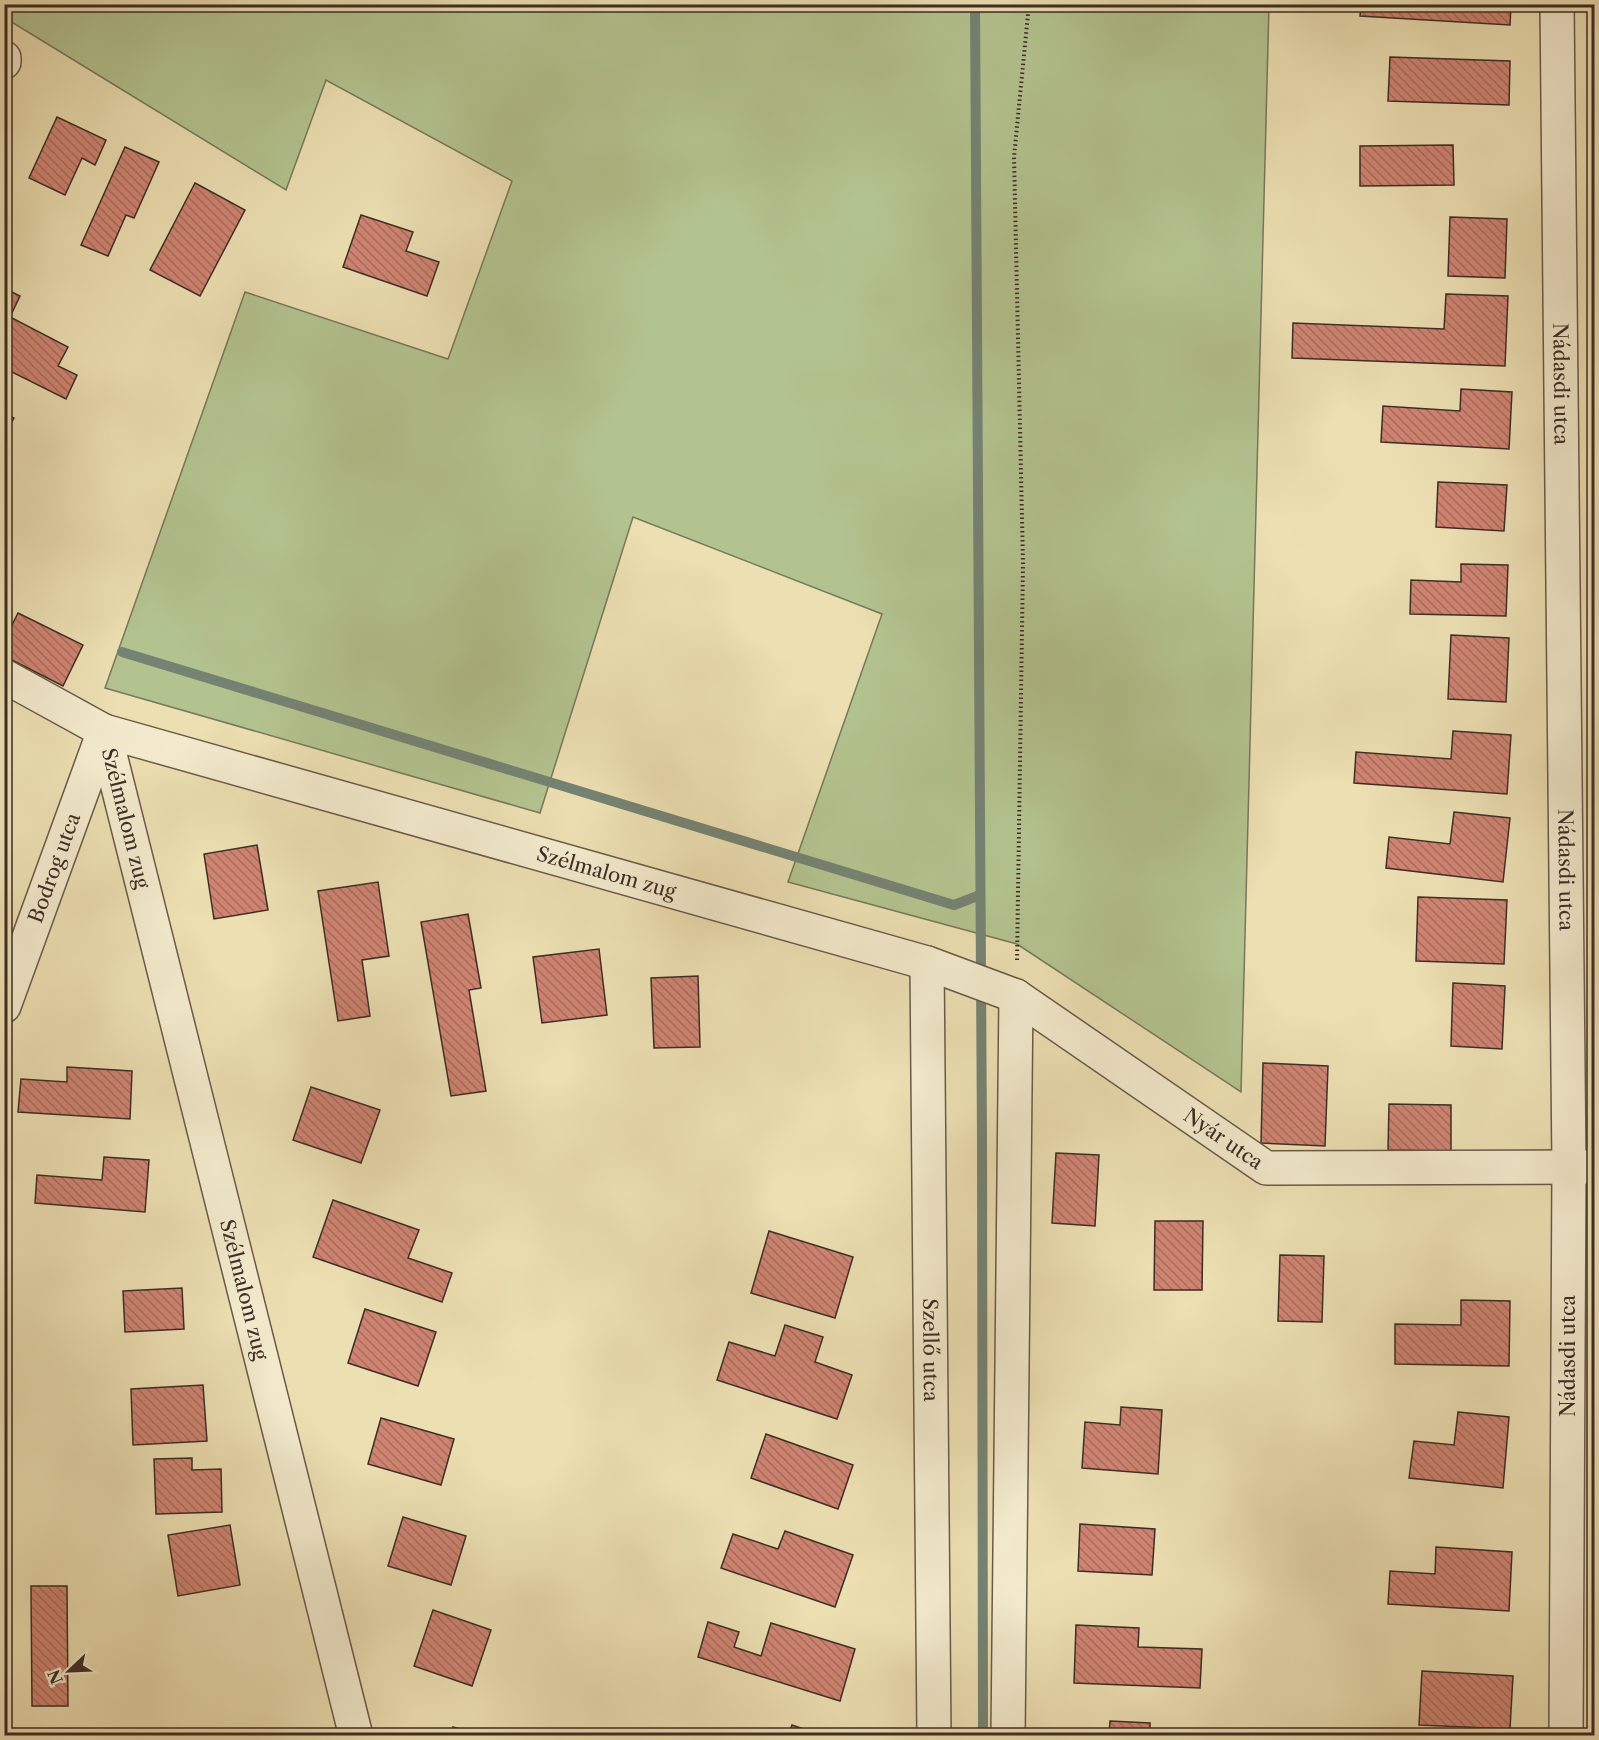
<svg xmlns="http://www.w3.org/2000/svg" width="1599" height="1740" font-family="'Libre Caslon Text',serif">
  <style>
    .grass { fill: #b3c38f; stroke: #78785a; stroke-width: 1.5 }
    .lines { fill: none; stroke-linecap: round; stroke-linejoin: round }
    .stream { stroke: #758373; stroke-width: 10 }
    .building { fill: url(#building-back-hatch); stroke: #3d2d26; stroke-width: 1.5 }
    .minor-casing { stroke: #695a49; stroke-width: 36 }
    .path { stroke: #3d2d26; stroke-width: 4; stroke-dasharray: 1.5 3; stroke-linecap: butt }
    .minor { stroke: #f3eacd; stroke-width: 33 }
    .labels { text-anchor: middle; dominant-baseline: central; stroke-width: 6; stroke-linejoin: round; paint-order: stroke }
    .street-label { font-size: 20px; fill: #3d2d26; stroke: #f3eacd }
  </style>
  <defs>
    <pattern id="building-back-hatch" width="6" height="6" patternUnits="userSpaceOnUse" patternTransform="scale(1.5)"><rect width="6" height="6" fill="#cf8472"/><path d="M-1 5l2 2M0 0l6 6M5-1l2 2" fill="none" stroke="#a96c5d"/></pattern>
  </defs>
  <rect width="100%" height="100%" fill="#ecdfb2"/>
  <filter id="stains"><feTurbulence type="fractalNoise" baseFrequency=".00333" numOctaves="4"/><feColorMatrix values="0 0 0 0 .2 0 0 0 0 .09 0 0 0 0 .02 0 0 0 .5 -.17"/></filter>
  <radialGradient id="worn" r=".72"><stop offset=".6" stop-color="#630" stop-opacity="0"/><stop offset="1" stop-color="#630" stop-opacity=".3"/></radialGradient>
  <path class="grass" d="M4,5H1269L1241,1092L1017,944L788,882L882,614L633,517L540,813L105,688L245,292L448,359L512,181L326,80L286,190L5,18Z"/>
  <g class="lines">
    <g class="stream">
      <path d="M975,4L982,1140L983,1736"/>
      <path d="M122,652L954,905L980,895"/>
    </g>
  </g>
  <g class="building">
    <path d="M1361,4H1511L1510,25L1360,16Z"/>
    <path d="M1390,57L1510,61L1509,105L1388,101Z"/>
    <path d="M57,117L106,140L95,165L82,158L65,195L29,178Z"/>
    <path d="M1453,145L1454,185L1360,186V146Z"/>
    <path d="M125,147L159,162L134,218L126,215L108,256L81,245Z"/>
    <path d="M195,183L245,210L200,296L150,270Z"/>
    <path d="M361,215L413,232L406,251L439,262L427,296L343,267Z"/>
    <path d="M1450,217L1507,219L1505,278L1448,276Z"/>
    <path d="M4,288L20,296L10,317L68,347L58,366L77,375L66,399L4,368Z"/>
    <path d="M1446,294L1508,296L1505,366L1292,358L1293,323L1444,329Z"/>
    <path d="M1461,389L1512,392L1509,449L1381,442L1383,406L1460,411Z"/>
    <path d="M4,413L14,418L4,436Z"/>
    <path d="M1438,482L1507,485L1504,531L1436,527Z"/>
    <path d="M1461,564L1508,565L1506,616L1410,614L1411,580L1461,582Z"/>
    <path d="M18,613L83,645L63,686L4,656V641Z"/>
    <path d="M1451,635L1509,638L1506,702L1448,699Z"/>
    <path d="M1453,731L1511,735L1507,794L1354,783L1356,752L1451,759Z"/>
    <path d="M1454,812L1510,818L1503,882L1386,868L1389,837L1450,844Z"/>
    <path d="M257,845L268,910L214,919L204,854Z"/>
    <path d="M378,882L389,956L362,960L370,1016L338,1021L318,891Z"/>
    <path d="M1418,897L1507,900L1504,964L1416,961Z"/>
    <path d="M468,914L481,988L469,990L486,1091L451,1096L421,922Z"/>
    <path d="M599,949L607,1015L542,1023L533,957Z"/>
    <path d="M698,976L700,1047L654,1048L651,978Z"/>
    <path d="M1453,983L1505,986L1502,1049L1451,1046Z"/>
    <path d="M1263,1063L1328,1066L1325,1146L1261,1143Z"/>
    <path d="M67,1067L132,1071L130,1119L18,1112L21,1079L67,1082Z"/>
    <path d="M311,1087L380,1110L361,1163L293,1140Z"/>
    <path d="M1389,1104L1451,1105V1151L1388,1150Z"/>
    <path d="M1056,1153L1099,1155L1095,1226L1052,1223Z"/>
    <path d="M104,1157L149,1160L145,1212L35,1203L37,1175L102,1180Z"/>
    <path d="M333,1200L419,1230L408,1258L452,1273L442,1302L313,1257Z"/>
    <path d="M1155,1221H1203L1202,1290H1154Z"/>
    <path d="M769,1231L853,1257L835,1318L751,1293Z"/>
    <path d="M1280,1255L1324,1256L1322,1322L1278,1321Z"/>
    <path d="M182,1288L184,1329L125,1332L123,1291Z"/>
    <path d="M1461,1300L1510,1301L1509,1366L1395,1364V1324L1461,1325Z"/>
    <path d="M365,1309L436,1332L418,1386L348,1363Z"/>
    <path d="M785,1325L823,1337L815,1362L852,1375L837,1419L717,1380L729,1342L775,1356Z"/>
    <path d="M4,1358L11,1360L4,1378Z"/>
    <path d="M203,1385L207,1441L133,1445L131,1389Z"/>
    <path d="M1121,1407L1162,1410L1158,1474L1082,1468L1085,1422L1120,1425Z"/>
    <path d="M1458,1412L1509,1417L1503,1488L1409,1478L1414,1441L1454,1445Z"/>
    <path d="M381,1418L454,1439L441,1485L368,1464Z"/>
    <path d="M766,1434L853,1465L838,1509L751,1478Z"/>
    <path d="M192,1458V1470L221,1469L222,1512L156,1514L154,1459Z"/>
    <path d="M403,1517L466,1536L451,1585L388,1566Z"/>
    <path d="M1080,1524L1155,1529L1152,1575L1078,1571Z"/>
    <path d="M230,1525L240,1585L178,1596L168,1535Z"/>
    <path d="M785,1531L853,1555L835,1607L721,1568L733,1534L778,1549Z"/>
    <path d="M1436,1547L1512,1552L1509,1611L1388,1604L1390,1571L1435,1574Z"/>
    <path d="M31,1586H67L68,1706H32Z"/>
    <path d="M433,1610L491,1630L472,1686L414,1666Z"/>
    <path d="M708,1622L739,1632L734,1647L761,1656L771,1623L855,1649L840,1701L698,1657Z"/>
    <path d="M1076,1625L1139,1628L1138,1647L1202,1649L1200,1688L1074,1683Z"/>
    <path d="M1422,1671L1513,1676L1510,1729L1419,1725Z"/>
    <path d="M1110,1721L1150,1723V1736H1109Z"/>
    <path d="M792,1725L824,1736H788Z"/>
    <path d="M453,1727L485,1736H450Z"/>
  </g>
  <g class="lines">
    <g class="minor-casing">
      <g id="minor">
        <path id="s1" d="M1557,4L1569,1166L1566,1736"/>
        <path d="M4,58V62"/>
        <path id="s2" d="M4,676L104,731L927,963L1016,996L1266,1168L1594,1167"/>
        <path id="s3" d="M104,731L356,1736"/>
        <path id="s4" d="M927,963L934,1736"/>
        <path id="s5" d="M4,1006L104,731"/>
        <path d="M1008,1736L1016,996"/>
      </g>
    </g>
    <path class="path" d="M1017,960L1023,564L1014,157L1029,4"/>
    <use href="#minor" class="minor"/>
  </g>
  <g class="labels">
    <g class="street-label">
      <text stroke="none"><textPath href="#s1" startOffset="380">Nádasdi utca</textPath></text>
      <text stroke="none"><textPath href="#s3" startOffset="90">Szélmalom zug</textPath></text>
      <text stroke="none"><textPath href="#s5" startOffset="147">Bodrog utca</textPath></text>
      <text stroke="none"><textPath href="#s1" startOffset="866">Nádasdi utca</textPath></text>
      <text stroke="none"><textPath href="#s2" startOffset="636">Szélmalom zug</textPath></text>
      <text stroke="none"><textPath href="#s2" startOffset="1316">Nyár utca</textPath></text>
      <text stroke="none"><textPath href="#s3" startOffset="576">Szélmalom zug</textPath></text>
      <text stroke="none"><textPath href="#s4" startOffset="387">Szellő utca</textPath></text>
      <text transform="translate(1568 1356) rotate(-90)">Nádasdi utca</text>
    </g>
  </g>
  <rect width="1599" height="1740" fill="none" stroke="#ecdfb2" stroke-width="24"/>
  <rect x="6" y="6" width="1587" height="1728" fill="none" stroke="#3d2d26" stroke-width="3"/>
  <rect x="12" y="12" width="1575" height="1716" fill="none" stroke="#3d2d26" stroke-width="1.5"/>
  <g transform="translate(69 1671) rotate(247)" stroke="#f3eacd" stroke-width="4.5" paint-order="stroke">
  <path d="M0-4.5L10 22L0 15L-10 22Z" fill="#3d2d26"/>
  <text y="-9" font-size="16" font-weight="bold" text-anchor="middle" fill="#3d2d26">N</text>
  </g>
  <rect width="100%" height="100%" filter="url(#stains)"/>
  <rect width="100%" height="100%" fill="url(#worn)"/>
</svg>
